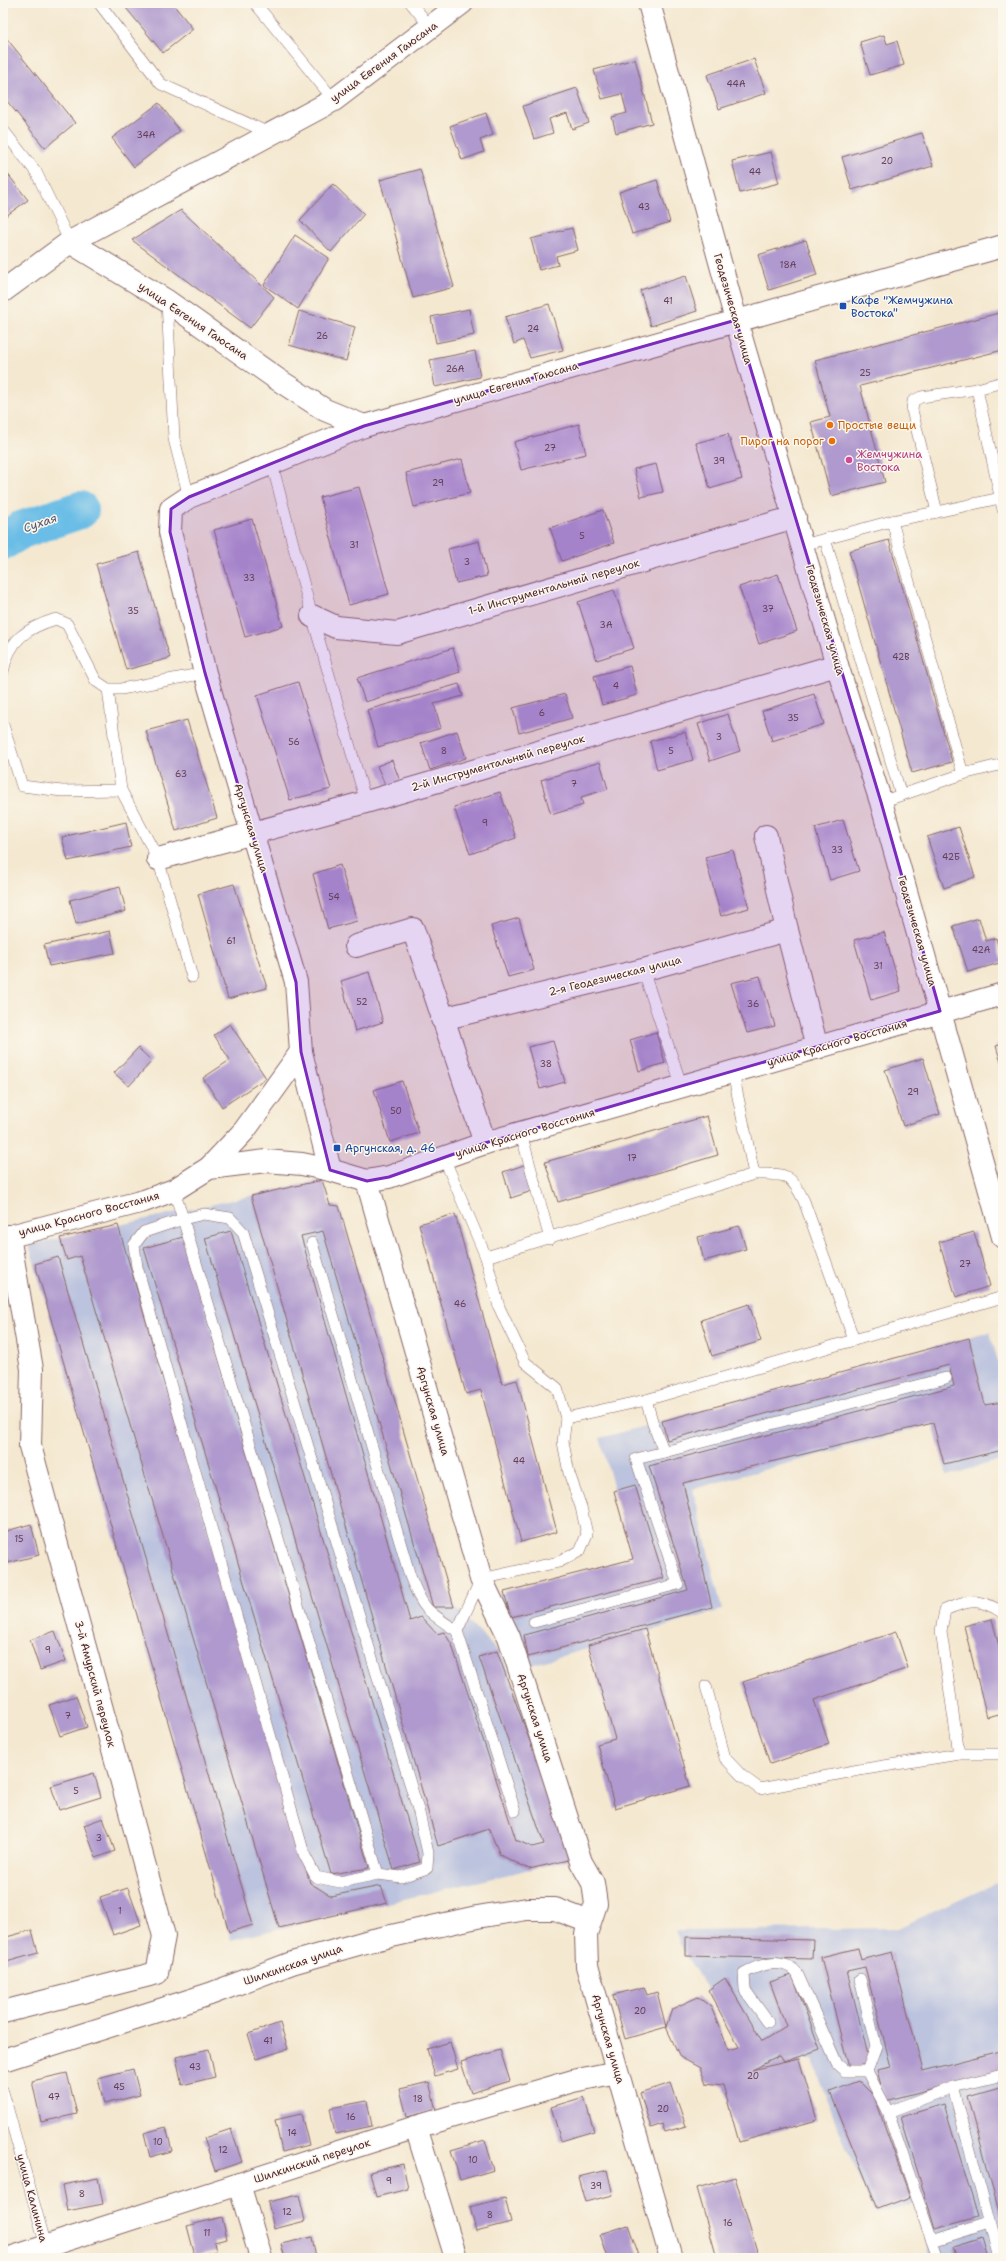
<svg xmlns="http://www.w3.org/2000/svg" width="1006" height="2261" font-family="'Shantell Sans',sans-serif">
  <style>
    .industrial { fill: #bcc3de }
    .lines { fill: none; stroke-linecap: round; stroke-linejoin: round }
    .river { stroke: #6abde6; stroke-width: 38 }
    .building { fill: #af99ce }
    .service-casing { stroke: #866565; stroke-width: 12 }
    .minor-casing { stroke: #866565; stroke-width: 24 }
    .service { stroke: #fff; stroke-width: 11 }
    .minor { stroke: #fff; stroke-width: 22 }
    .marked { fill: #7b2cbf; fill-opacity: 0.2; stroke: #7b2cbf; stroke-width: 3; stroke-linejoin: round }
    .transit-dot { fill: #1a4fb4; stroke: #fbf7ec; stroke-width: 1.5 }
    .food-dot { fill: #e8710a; stroke: #fbf7ec; stroke-width: 1.5 }
    .hotel-dot { fill: #d1479c; stroke: #fbf7ec; stroke-width: 1.5 }
    .labels { text-anchor: middle; dominant-baseline: central; stroke-width: 3; stroke-linejoin: round; paint-order: stroke }
    .number-label { font-size: 9px; fill: #633e54 }
    .street-label { font-size: 11px; fill: #4a1f2b; stroke: #fbf7ec }
    .transit-label { font-size: 11px; fill: #164399; stroke: #fbf7ec; text-anchor: start }
    .food-label { font-size: 11px; fill: #c56008; stroke: #fbf7ec; text-anchor: start }
    .hotel-label { font-size: 11px; fill: #b23c85; stroke: #fbf7ec; text-anchor: start }
    .water-label { font-size: 12px; font-style: italic; fill: #55566c; stroke: #fbf7ec }
  </style>
  <rect width="100%" height="100%" fill="#fbf7ec"/>
  <filter id="ink" filterUnits="userSpaceOnUse"><feTurbulence type="fractalNoise" baseFrequency=".025" numOctaves="2"/><feDisplacementMap in="SourceGraphic" scale="8" xChannelSelector="R" yChannelSelector="G"/><feConvolveMatrix kernelMatrix="1 2 1 2 8 2 1 2 1" color-interpolation-filters="sRGB"/></filter>
  <filter id="wash" filterUnits="userSpaceOnUse"><feTurbulence type="fractalNoise" baseFrequency=".012" numOctaves="4" result="noise"/><feDisplacementMap in="SourceGraphic" scale="16" xChannelSelector="R" yChannelSelector="G"/><feGaussianBlur stdDeviation="0.9" result="paint"/><feColorMatrix in="noise" values="0 0 0 0 0 0 0 0 0 0 0 0 0 0 0 0 0 1.4 0 .05"/><feComposite in="paint" operator="in"/></filter>
  <g filter="url(#wash)">
    <rect width="100%" height="100%" fill="#f4e8d0"/>
    <g class="industrial">
      <path d="M322,1180L454,1606L503,1657L573,1859L231,1940L29,1245Z"/>
      <path d="M990,1332L1003,1380V1459L947,1476L933,1424L693,1489L722,1610L531,1665L499,1594L633,1559L600,1438Z"/>
      <path d="M1003,1880V2258H930L915,2205L875,2214L834,2118L812,2060L798,2059L751,2070L708,1990L686,1956L675,1931L898,1928Z"/>
    </g>
    <g class="lines">
      <path class="river" d="M3,541L21,530L80,510"/>
    </g>
    <g id="blocks">
      <g class="building">
        <path d="M122,3H172L193,29L163,53Z"/>
        <path d="M3,34L75,123L45,148L3,96Z"/>
        <path d="M884,35L887,44L897,41L904,65L870,75L860,42Z"/>
        <path d="M635,59L652,123L616,133L612,117L627,113L622,94L602,99L594,70Z"/>
        <path d="M754,59L766,93L719,109L707,75Z"/>
        <path d="M577,88L589,123L572,129L567,113L549,119L553,133L534,139L523,106Z"/>
        <path d="M159,103L180,131L134,167L112,138Z"/>
        <path d="M486,113L493,135L480,140L484,152L462,160L450,126Z"/>
        <path d="M922,133L933,166L852,190L842,157Z"/>
        <path d="M771,152L779,183L740,193L732,161Z"/>
        <path d="M3,168L28,200L3,218Z"/>
        <path d="M420,169L454,287L413,298L380,180Z"/>
        <path d="M657,180L670,222L632,234L619,192Z"/>
        <path d="M333,184L364,214L331,252L300,220Z"/>
        <path d="M181,210L274,297L250,328L132,240Z"/>
        <path d="M572,228L578,250L556,256L558,265L539,270L531,239Z"/>
        <path d="M295,235L329,258L298,309L264,285Z"/>
        <path d="M806,240L817,275L769,290L758,255Z"/>
        <path d="M686,276L697,311L651,326L640,290Z"/>
        <path d="M549,304L563,350L530,358L523,340L514,344L505,317Z"/>
        <path d="M469,309L474,335L436,343L431,317Z"/>
        <path d="M299,311L355,327L346,361L289,345Z"/>
        <path d="M1003,312V350L860,386L885,482L831,496L811,422L830,417L815,360Z"/>
        <path d="M475,351L480,377L435,387L430,360Z"/>
        <path d="M579,424L586,454L521,470L514,442Z"/>
        <path d="M728,434L742,479L710,489L696,443Z"/>
        <path d="M462,459L470,493L414,507L406,473Z"/>
        <path d="M656,464L663,492L641,497L634,469Z"/>
        <path d="M359,487L389,594L349,605L320,497Z"/>
        <path d="M603,510L614,543L562,561L550,528Z"/>
        <path d="M252,519L283,626L245,637L214,530Z"/>
        <path d="M889,540L952,762L912,773L849,551Z"/>
        <path d="M479,541L487,576L456,583L448,549Z"/>
        <path d="M139,552L170,658L126,670L96,564Z"/>
        <path d="M778,574L797,631L759,644L739,587Z"/>
        <path d="M614,590L634,648L597,660L578,602Z"/>
        <path d="M453,648L460,672L365,702L357,678Z"/>
        <path d="M630,666L637,695L602,705L594,676Z"/>
        <path d="M298,682L331,789L290,800L257,695Z"/>
        <path d="M459,684L463,696L434,704L441,728L378,747L367,710Z"/>
        <path d="M565,694L572,718L519,733L513,708Z"/>
        <path d="M814,694L824,724L772,741L762,711Z"/>
        <path d="M728,714L740,751L710,761L698,724Z"/>
        <path d="M187,720L217,818L176,831L146,731Z"/>
        <path d="M457,731L466,758L430,770L421,743Z"/>
        <path d="M685,732L693,760L657,770L650,741Z"/>
        <path d="M392,760L400,781L386,787L377,766Z"/>
        <path d="M600,762L608,789L581,797L583,805L551,815L541,780Z"/>
        <path d="M500,792L516,838L470,854L454,807Z"/>
        <path d="M843,820L859,871L830,880L815,828Z"/>
        <path d="M126,822L131,847L68,861L62,837Z"/>
        <path d="M959,827L975,877L944,888L927,837Z"/>
        <path d="M733,850L749,908L721,916L705,857Z"/>
        <path d="M340,865L357,921L328,929L313,874Z"/>
        <path d="M234,884L267,988L228,999L198,894Z"/>
        <path d="M120,887L126,911L76,924L70,900Z"/>
        <path d="M519,918L534,970L508,977L491,926Z"/>
        <path d="M979,918L986,941L996,938L1003,962L968,972L953,926Z"/>
        <path d="M110,931L115,953L49,966L44,945Z"/>
        <path d="M884,932L901,991L871,1000L854,940Z"/>
        <path d="M369,972L383,1022L355,1031L341,981Z"/>
        <path d="M760,976L775,1026L747,1033L731,983Z"/>
        <path d="M230,1024L266,1078L222,1107L203,1078L230,1060L214,1035Z"/>
        <path d="M656,1032L665,1063L639,1071L630,1040Z"/>
        <path d="M553,1041L565,1082L540,1089L528,1047Z"/>
        <path d="M1003,1044V1069L996,1046Z"/>
        <path d="M138,1048L152,1061L129,1086L114,1073Z"/>
        <path d="M923,1058L940,1114L903,1126L885,1070Z"/>
        <path d="M402,1081L419,1133L390,1142L374,1090Z"/>
        <path d="M707,1116L718,1155L558,1202L545,1162Z"/>
        <path d="M524,1165L532,1191L511,1198L503,1172Z"/>
        <path d="M322,1180L330,1205L339,1206L454,1607H433L323,1231L301,1236L410,1621L421,1617L437,1634L444,1632L452,1645L516,1840L532,1847L544,1844L479,1657L497,1651L573,1859L529,1869L500,1855L489,1829L438,1846L251,1196Z"/>
        <path d="M455,1214L502,1384L517,1380L557,1532L521,1542L481,1390L466,1394L419,1224Z"/>
        <path d="M118,1225L310,1883L331,1896L381,1886L387,1903L279,1928L80,1256L67,1260L60,1238Z"/>
        <path d="M739,1226L746,1249L704,1261L698,1237Z"/>
        <path d="M231,1231L420,1862L394,1870L205,1238Z"/>
        <path d="M974,1232L990,1286L956,1297L939,1242Z"/>
        <path d="M183,1237L369,1868L331,1874L144,1248Z"/>
        <path d="M58,1257L253,1925L229,1932L35,1264Z"/>
        <path d="M749,1304L761,1341L712,1356L701,1320Z"/>
        <path d="M969,1338L985,1405L1002,1402L1003,1450L944,1464L933,1423L683,1483L712,1607L528,1657L524,1635L688,1590L649,1466L954,1386L949,1365L667,1440L662,1421Z"/>
        <path d="M635,1485L664,1578L511,1617L504,1592L633,1559L614,1491Z"/>
        <path d="M31,1524L39,1555L8,1563L3,1546V1532Z"/>
        <path d="M992,1619L1003,1662V1713L987,1717L964,1626Z"/>
        <path d="M645,1629L690,1786L615,1808L597,1744L615,1739L588,1645Z"/>
        <path d="M55,1631L66,1661L40,1670L30,1640Z"/>
        <path d="M896,1632L908,1668L814,1700L829,1744L770,1764L743,1682Z"/>
        <path d="M76,1696L87,1727L60,1736L49,1705Z"/>
        <path d="M94,1773L101,1797L59,1810L51,1786Z"/>
        <path d="M103,1818L115,1851L96,1858L84,1825Z"/>
        <path d="M128,1888L141,1925L113,1935L100,1897Z"/>
        <path d="M32,1930L38,1953L3,1963V1938Z"/>
        <path d="M686,1937L813,1940L812,1959L686,1956Z"/>
        <path d="M858,1948L861,1960L892,1952L923,2071L1003,2050V2070L885,2101L877,2070L891,2067L865,1967L847,1971L870,2063L849,2068L821,1957Z"/>
        <path d="M792,1975L820,2049L784,2062L780,2056L751,2070L799,2059L817,2120L739,2142L723,2085L706,2083L700,2068L680,2057L666,2027L672,2009L698,1997L711,2007L729,2050L739,2047L708,1990L725,1978L762,2041L786,2026L770,1982Z"/>
        <path d="M644,1987L647,1995L657,1992L666,2027L625,2039L613,1995Z"/>
        <path d="M280,2023L288,2049L256,2059L248,2034Z"/>
        <path d="M450,2042L458,2069L435,2076L427,2049Z"/>
        <path d="M209,2049L215,2077L182,2085L176,2057Z"/>
        <path d="M500,2050L510,2081L471,2093L461,2062Z"/>
        <path d="M133,2069L140,2095L104,2104L98,2078Z"/>
        <path d="M67,2073L77,2114L41,2122L32,2081Z"/>
        <path d="M859,2081L874,2096L910,2197L878,2209L830,2092Z"/>
        <path d="M429,2082L436,2110L407,2117L400,2089Z"/>
        <path d="M671,2083L686,2126L665,2132L662,2124L651,2128L640,2093Z"/>
        <path d="M1003,2086V2227L968,2096Z"/>
        <path d="M584,2097L594,2131L561,2141L551,2107Z"/>
        <path d="M367,2101L372,2126L335,2134L330,2108Z"/>
        <path d="M944,2104L978,2217L935,2229L901,2117Z"/>
        <path d="M301,2114L309,2145L282,2152L275,2120Z"/>
        <path d="M166,2127L172,2151L150,2157L144,2133Z"/>
        <path d="M231,2129L242,2162L215,2171L204,2138Z"/>
        <path d="M485,2140L494,2170L460,2180L451,2150Z"/>
        <path d="M403,2164L408,2189L376,2197L370,2172Z"/>
        <path d="M607,2170L613,2195L585,2202L578,2177Z"/>
        <path d="M735,2177L759,2258H717L697,2188Z"/>
        <path d="M98,2178L103,2204L67,2211L62,2185Z"/>
        <path d="M299,2195L305,2221L274,2229L268,2202Z"/>
        <path d="M505,2198L511,2222L476,2231L470,2207Z"/>
        <path d="M222,2217L227,2239L214,2242L216,2251L195,2256L187,2226Z"/>
        <path d="M628,2225L640,2258H608L600,2234Z"/>
        <path d="M312,2237L316,2258H285L281,2244Z"/>
        <path d="M982,2238L988,2258H957L953,2247Z"/>
      </g>
    </g>
  </g>
  <g filter="url(#ink)">
    <use href="#blocks" fill-opacity="0" stroke="#866565" stroke-width="1"/>
    <g class="lines">
      <g class="service-casing">
        <g id="service">
          <path d="M99,3L161,84L271,134"/>
          <path d="M255,3L334,100"/>
          <path d="M411,3L431,28"/>
          <path d="M3,130L36,172L70,242"/>
          <path d="M167,301L174,439L189,497"/>
          <path d="M977,389L1003,510"/>
          <path d="M272,464L312,616L366,802"/>
          <path d="M937,512L1000,498"/>
          <path d="M892,521L963,774"/>
          <path d="M825,539L901,795"/>
          <path d="M803,545L892,521L937,512L912,410L913,401L921,397L977,389L1003,382"/>
          <path d="M3,672C9,640 26,628 56,619L67,624L96,681L108,689H121L205,673"/>
          <path d="M108,689L121,790"/>
          <path d="M3,725L22,786L62,791L121,790L158,859L192,977"/>
          <path d="M881,802L963,774L1003,764"/>
          <path d="M643,970L682,1087"/>
          <path d="M521,1133L550,1239"/>
          <path d="M444,1158L486,1257L754,1174L733,1073"/>
          <path d="M754,1174C784,1174 790,1171 804,1201L854,1340"/>
          <path d="M174,1190L183,1219L144,1232L134,1245L137,1267L304,1854L316,1877L340,1882L378,1874L401,1877L427,1868L428,1853L419,1813L243,1232L230,1218L204,1214L183,1219L378,1874"/>
          <path d="M312,1243L410,1576C423,1610 427,1611 457,1631"/>
          <path d="M486,1257L499,1307L525,1362L557,1388L566,1418L563,1442L569,1473L581,1507L587,1534L580,1551L559,1562L481,1579L457,1631L515,1811"/>
          <path d="M646,1400L653,1424L664,1452L946,1378"/>
          <path d="M566,1418L646,1400L1003,1297"/>
          <path d="M534,1622L678,1584L636,1459L664,1452"/>
          <path d="M706,1686L725,1758L742,1776L760,1789L859,1770L959,1754H1003"/>
          <path d="M959,1754L941,1631L945,1610C970,1599 981,1598 1003,1613"/>
          <path d="M860,1979L876,2047L867,2071"/>
          <path d="M768,2022L745,1990L744,1973C760,1964 784,1957 797,1973L837,2064L845,2071H867L888,2112L953,2087L999,2258"/>
          <path d="M953,2087L1003,2075"/>
          <path d="M3,2092L46,2246"/>
          <path d="M888,2112L932,2241"/>
          <path d="M938,2258L932,2241L989,2223"/>
        </g>
      </g>
      <g class="minor-casing">
        <g id="minor">
          <path d="M649,3L736,320L837,665L881,802L1003,1237"/>
          <path d="M70,242L167,301L277,379L325,410L364,426"/>
          <path d="M3,291L70,242L334,100L462,3"/>
          <path d="M312,616L336,627L397,633L795,517"/>
          <path d="M766,836L787,930L817,1048"/>
          <path d="M158,859L366,802L837,665"/>
          <path d="M356,946L413,929L485,1143"/>
          <path d="M442,1019L643,970L787,930"/>
          <path d="M209,1168L244,1131L301,1052"/>
          <path d="M330,1170L301,1052L296,982L205,673L170,532L171,509L189,497L364,426L1003,246"/>
          <path d="M367,1181L481,1579L509,1637L581,1862L593,1883L596,1904L586,1934L587,1966L671,2258"/>
          <path d="M3,1238L144,1201L174,1190L209,1168L266,1161L302,1164L330,1170L367,1181L389,1177L485,1143L1003,994"/>
          <path d="M3,2012L157,1973L164,1936L30,1446L32,1369L9,1236"/>
          <path d="M3,2060L210,1994L292,1963L369,1941L477,1917L527,1909H555L589,1922"/>
          <path d="M416,2127L456,2258"/>
          <path d="M239,2184L261,2258"/>
          <path d="M10,2258L416,2127L573,2081L617,2072"/>
        </g>
      </g>
      <use href="#service" class="service"/>
      <use href="#minor" class="minor"/>
    </g>
  </g>
  <path class="marked" d="M736,320L881,802L940,1011L485,1143L389,1177L367,1181L330,1170L301,1052L296,982L205,673L170,532L171,509L189,497L364,426Z"/>
  <g class="transit-dot">
    <rect x="839" y="302" width="8" height="8" rx="2"/>
    <rect x="333" y="1144" width="8" height="8" rx="2"/>
  </g>
  <g class="food-dot">
    <circle cx="830" cy="425" r="4"/>
    <circle cx="832" cy="441" r="4"/>
  </g>
  <circle class="hotel-dot" cx="849" cy="460" r="4"/>
  <g class="labels">
    <g class="number-label">
      <text x="736" y="84">44А</text>
      <text x="146" y="135">34А</text>
      <text x="887" y="161">20</text>
      <text x="755" y="172">44</text>
      <text x="644" y="207">43</text>
      <text x="788" y="265">18А</text>
      <text x="668" y="301">41</text>
      <text x="533" y="329">24</text>
      <text x="322" y="336">26</text>
      <text x="455" y="369">26А</text>
      <text x="865" y="373">25</text>
      <text x="550" y="448">27</text>
      <text x="719" y="461">39</text>
      <text x="438" y="483">29</text>
      <text x="582" y="536">5</text>
      <text x="354" y="545">31</text>
      <text x="467" y="562">3</text>
      <text x="249" y="578">33</text>
      <text x="768" y="609">37</text>
      <text x="133" y="611">35</text>
      <text x="606" y="625">3А</text>
      <text x="901" y="657">42В</text>
      <text x="616" y="686">4</text>
      <text x="542" y="713">6</text>
      <text x="793" y="718">35</text>
      <text x="719" y="737">3</text>
      <text x="294" y="742">56</text>
      <text x="444" y="751">8</text>
      <text x="671" y="751">5</text>
      <text x="181" y="774">63</text>
      <text x="574" y="784">7</text>
      <text x="485" y="823">9</text>
      <text x="837" y="850">33</text>
      <text x="951" y="857">42Б</text>
      <text x="334" y="897">54</text>
      <text x="231" y="941">61</text>
      <text x="981" y="950">42А</text>
      <text x="878" y="966">31</text>
      <text x="362" y="1002">52</text>
      <text x="753" y="1004">36</text>
      <text x="546" y="1064">38</text>
      <text x="913" y="1092">29</text>
      <text x="396" y="1111">50</text>
      <text x="632" y="1158">17</text>
      <text x="965" y="1264">27</text>
      <text x="460" y="1304">46</text>
      <text x="519" y="1461">44</text>
      <text x="19" y="1539">15</text>
      <text x="48" y="1650">9</text>
      <text x="68" y="1716">7</text>
      <text x="76" y="1791">5</text>
      <text x="99" y="1838">3</text>
      <text x="120" y="1911">1</text>
      <text x="640" y="2011">20</text>
      <text x="268" y="2041">41</text>
      <text x="195" y="2067">43</text>
      <text x="753" y="2076">20</text>
      <text x="119" y="2087">45</text>
      <text x="54" y="2097">47</text>
      <text x="418" y="2099">18</text>
      <text x="663" y="2109">20</text>
      <text x="351" y="2117">16</text>
      <text x="292" y="2133">14</text>
      <text x="158" y="2142">10</text>
      <text x="223" y="2150">12</text>
      <text x="473" y="2160">10</text>
      <text x="389" y="2181">9</text>
      <text x="596" y="2186">39</text>
      <text x="82" y="2194">8</text>
      <text x="287" y="2212">12</text>
      <text x="490" y="2215">8</text>
      <text x="728" y="2223">16</text>
      <text x="207" y="2233">11</text>
    </g>
    <g class="street-label">
      <text transform="translate(384 62) rotate(-36)">улица Евгения Гаюсана</text>
      <text transform="translate(733 309) rotate(74)">Геодезическая улица</text>
      <text transform="translate(193 321) rotate(34)">улица Евгения Гаюсана</text>
      <text transform="translate(516 383) rotate(-16)">улица Евгения Гаюсана</text>
      <text transform="translate(554 587) rotate(-16)">1-й Инструментальный переулок</text>
      <text transform="translate(825 620) rotate(74)">Геодезическая улица</text>
      <text transform="translate(498 763) rotate(-16)">2-й Инструментальный переулок</text>
      <text transform="translate(251 828) rotate(73)">Аргунская улица</text>
      <text transform="translate(917 931) rotate(74)">Геодезическая улица</text>
      <text transform="translate(615 976) rotate(-14)">2-я Геодезическая улица</text>
      <text transform="translate(837 1043) rotate(-16)">улица Красного Восстания</text>
      <text transform="translate(525 1133) rotate(-17)">улица Красного Восстания</text>
      <text transform="translate(89 1214) rotate(-15)">улица Красного Восстания</text>
      <text transform="translate(433 1411) rotate(74)">Аргунская улица</text>
      <text transform="translate(95 1684) rotate(75)">3-й Амурский переулок</text>
      <text transform="translate(535 1718) rotate(72)">Аргунская улица</text>
      <text transform="translate(293 1965) rotate(-19)">Шилкинская улица</text>
      <text transform="translate(608 2039) rotate(74)">Аргунская улица</text>
      <text transform="translate(312 2161) rotate(-18)">Шилкинский переулок</text>
      <text transform="translate(32 2198) rotate(75)">улица Калинина</text>
    </g>
    <g class="transit-label">
      <text x="851" y="300">Кафе "Жемчужина<tspan x="851" dy="13">Востока"</tspan></text>
      <text x="345" y="1148">Аргунская, д. 46</text>
    </g>
    <g class="food-label">
      <text x="838" y="425">Простые вещи</text>
      <text x="824" y="441" text-anchor="end">Пирог на порог</text>
    </g>
    <g class="hotel-label">
      <text x="857" y="454">Жемчужина<tspan x="857" dy="13">Востока</tspan></text>
    </g>
    <g class="water-label">
      <text transform="translate(40 523) rotate(-19)">Сухая</text>
    </g>
  </g>
  <rect width="1006" height="2261" fill="none" stroke="#fbf7ec" stroke-width="16"/>
</svg>
